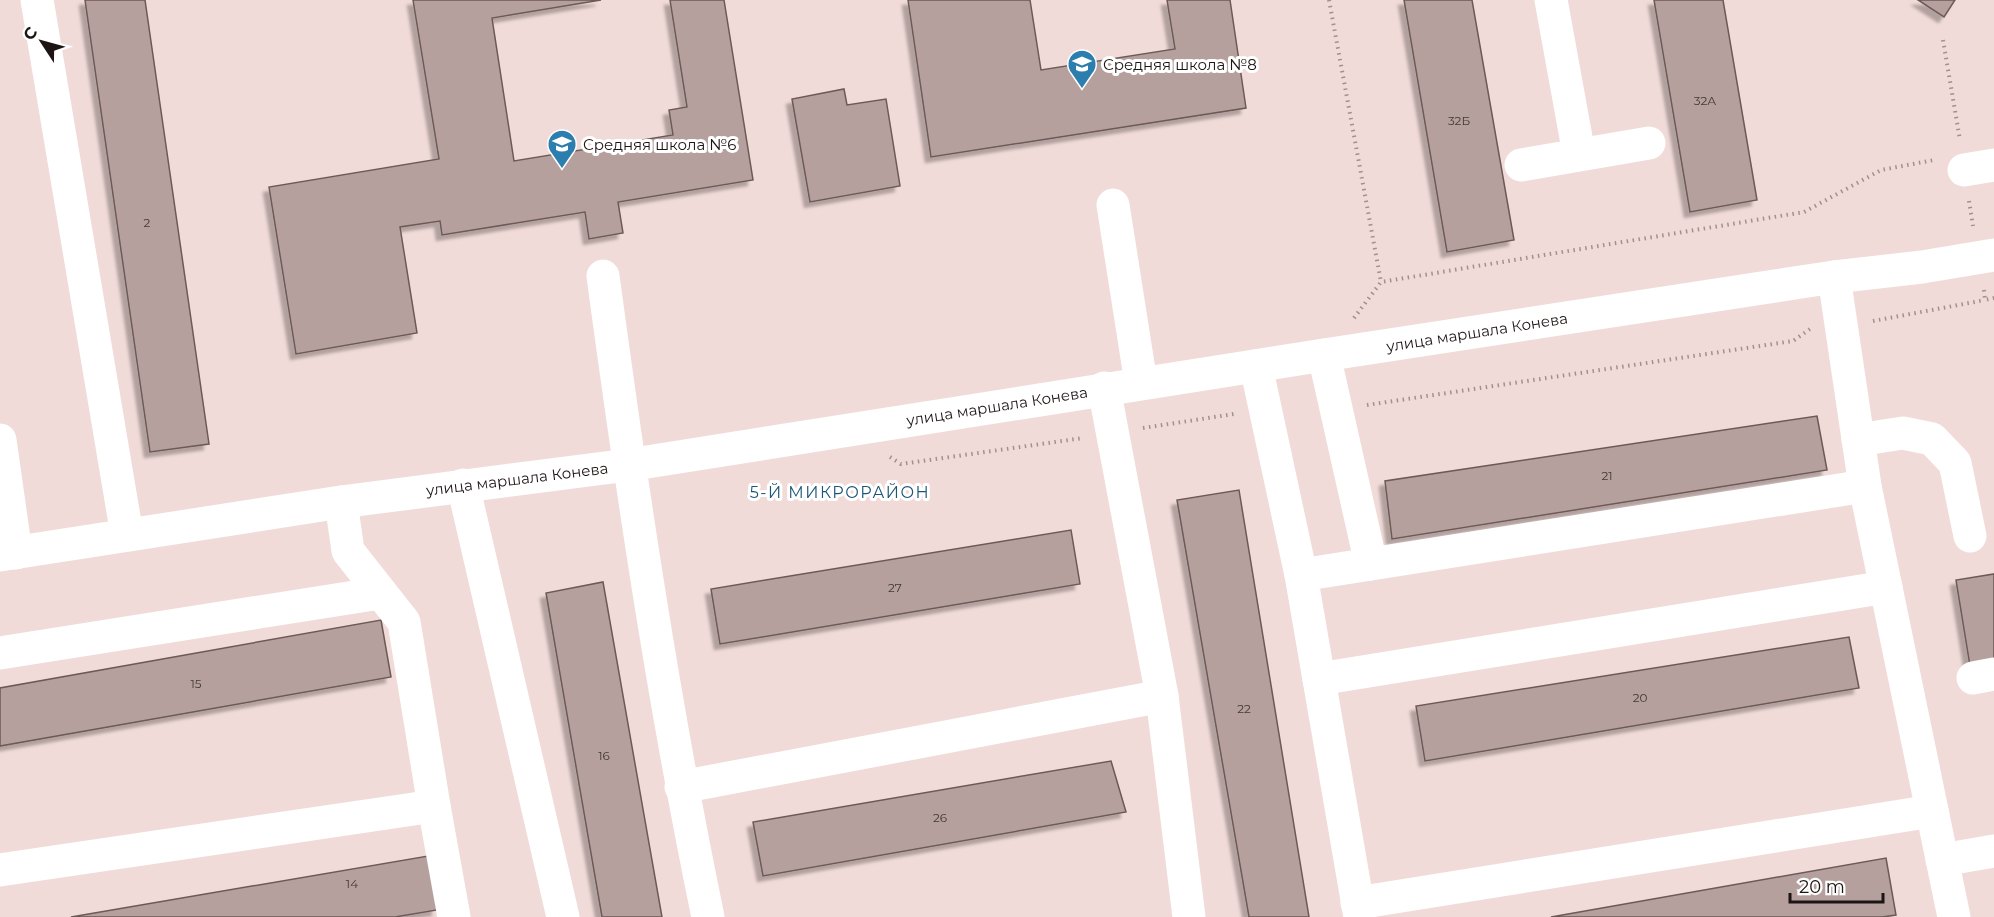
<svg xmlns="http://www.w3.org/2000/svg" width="1994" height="917" font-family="Montserrat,sans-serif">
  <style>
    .building { fill: #b5a09d; stroke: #6d5a57; stroke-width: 1.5; filter: url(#shadow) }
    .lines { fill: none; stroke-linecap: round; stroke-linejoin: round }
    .path { stroke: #a1918e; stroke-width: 4; stroke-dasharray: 1.5 4.5; stroke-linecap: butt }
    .minor { stroke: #fff; stroke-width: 33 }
    .labels { text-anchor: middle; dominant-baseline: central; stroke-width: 6; stroke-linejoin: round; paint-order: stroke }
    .number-label { font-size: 12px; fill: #423836 }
    .poi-label { font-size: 15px; fill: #1c1514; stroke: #fff; text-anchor: start }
    .street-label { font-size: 15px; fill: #1c1514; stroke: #fff }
    .neighbourhood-label { font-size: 16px; letter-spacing: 1.5px; fill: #1c5576; stroke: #fff }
  </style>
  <defs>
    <filter id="shadow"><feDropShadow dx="-5.5" dy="5.5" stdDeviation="1.5" flood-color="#0004"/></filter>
  </defs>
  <rect width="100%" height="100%" fill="#f1dbd8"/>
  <g class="building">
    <path d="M85,0H145L209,444L150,452Z"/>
    <path d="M413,0H601L492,18L514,161L673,135L669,110L687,107L670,0H724L753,180L618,202L623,233L589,239L585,212L442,235L440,221L400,227L417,333L296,354L269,187L439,159Z"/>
    <path d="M908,0H1030L1041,70L1175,49L1167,0H1230L1246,108L931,157Z"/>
    <path d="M1404,0H1472L1514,240L1447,252Z"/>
    <path d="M1654,0H1723L1757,200L1690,212Z"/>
    <path d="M1918,0H1955L1944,17Z"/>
    <path d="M844,89L847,105L886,99L900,186L810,202L792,99Z"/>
    <path d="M1817,416L1827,470L1392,539L1385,481Z"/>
    <path d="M1239,490L1309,917H1249L1177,500Z"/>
    <path d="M1071,530L1080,584L720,644L711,589Z"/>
    <path d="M1994,574V668L1971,672L1956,580Z"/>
    <path d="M603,582L662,917H602L546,593Z"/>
    <path d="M381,620L391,677L0,746V688Z"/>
    <path d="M1849,637L1859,688L1425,761L1416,706Z"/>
    <path d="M1111,761L1126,812L763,876L753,822Z"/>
    <path d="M428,856L437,910L395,917H71Z"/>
    <path d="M1886,858L1896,915L1882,917H1551Z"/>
  </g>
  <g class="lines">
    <g class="path">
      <path d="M1329,0L1381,282"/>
      <path d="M1943,40L1960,140"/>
      <path d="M1969,201L1973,226"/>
      <path d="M1984,290L1985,300L1994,298"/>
      <path d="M1354,318L1381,282L1804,212L1881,170L1934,160"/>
      <path d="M1873,321L1985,300"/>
      <path d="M1367,405L1793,341L1810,329"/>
      <path d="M1143,428L1234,414"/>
      <path d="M890,457L901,464L1083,438"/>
    </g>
    <g class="minor">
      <path d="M37,0L127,535"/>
      <path d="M1551,0L1579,154"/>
      <path d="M1521,165L1649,143"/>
      <path d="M1964,170L1994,165"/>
      <path d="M1113,205L1141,383"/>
      <path d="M603,276C632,491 664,705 708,917"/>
      <path d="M1834,277L1865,486L1954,917"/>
      <path d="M1324,355L1371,564"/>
      <path d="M1256,366L1301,575L1360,917"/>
      <path d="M1104,388L1162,696L1189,917"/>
      <path d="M0,440L16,553"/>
      <path d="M1858,440L1903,433L1932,439L1955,463L1970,536"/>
      <path d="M463,485L563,917"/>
      <path d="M0,555L341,502L628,465L1324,355L1834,277L1922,267L1994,255"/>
      <path d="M1301,575L1865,486"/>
      <path d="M0,653L380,593"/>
      <path d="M1973,678L1994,674"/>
      <path d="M1319,679L1886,587"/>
      <path d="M681,787L1162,696"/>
      <path d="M434,806L454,917"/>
      <path d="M1942,860L1994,851"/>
      <path d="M0,870L434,806L404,622L348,551L341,502"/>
      <path d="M1357,903L1932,811"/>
    </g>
  </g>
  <defs>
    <g id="school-pin" transform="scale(1.5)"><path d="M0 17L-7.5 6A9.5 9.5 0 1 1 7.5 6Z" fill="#2b7eae" stroke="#fff"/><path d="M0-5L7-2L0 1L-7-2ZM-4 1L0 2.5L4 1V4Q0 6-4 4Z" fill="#fff"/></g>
  </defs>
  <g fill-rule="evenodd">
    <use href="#school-pin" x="1082" y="64"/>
    <use href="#school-pin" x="562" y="144"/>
  </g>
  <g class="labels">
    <g class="number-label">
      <text x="1705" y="100">32А</text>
      <text x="1459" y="120">32Б</text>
      <text x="147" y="222">2</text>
      <text x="1607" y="475">21</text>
      <text x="895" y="587">27</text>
      <text x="196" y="683">15</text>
      <text x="1640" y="697">20</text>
      <text x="1244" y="708">22</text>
      <text x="604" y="755">16</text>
      <text x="940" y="817">26</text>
      <text x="352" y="883">14</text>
    </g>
    <g class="poi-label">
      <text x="1103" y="64">Средняя школа №8</text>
      <text x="583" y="144">Средняя школа №6</text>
    </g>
    <g class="street-label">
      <text transform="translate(1477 332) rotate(-9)">улица маршала Конева</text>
      <text transform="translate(997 406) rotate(-9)">улица маршала Конева</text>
      <text transform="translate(517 479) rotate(-7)">улица маршала Конева</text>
    </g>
    <g class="neighbourhood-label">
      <text x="840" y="492">5-Й МИКРОРАЙОН</text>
    </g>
  </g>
  <g transform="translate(42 42) rotate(306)" stroke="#ffffff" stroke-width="4.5" paint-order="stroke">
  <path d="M0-4.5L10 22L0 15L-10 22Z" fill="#1c1514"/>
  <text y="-9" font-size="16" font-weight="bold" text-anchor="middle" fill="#1c1514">С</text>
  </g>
  <path d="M1790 893v9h93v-9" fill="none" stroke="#1c1514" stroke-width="3"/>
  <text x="1799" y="893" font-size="18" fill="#1c1514" stroke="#ffffff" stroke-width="4.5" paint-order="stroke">20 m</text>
</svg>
